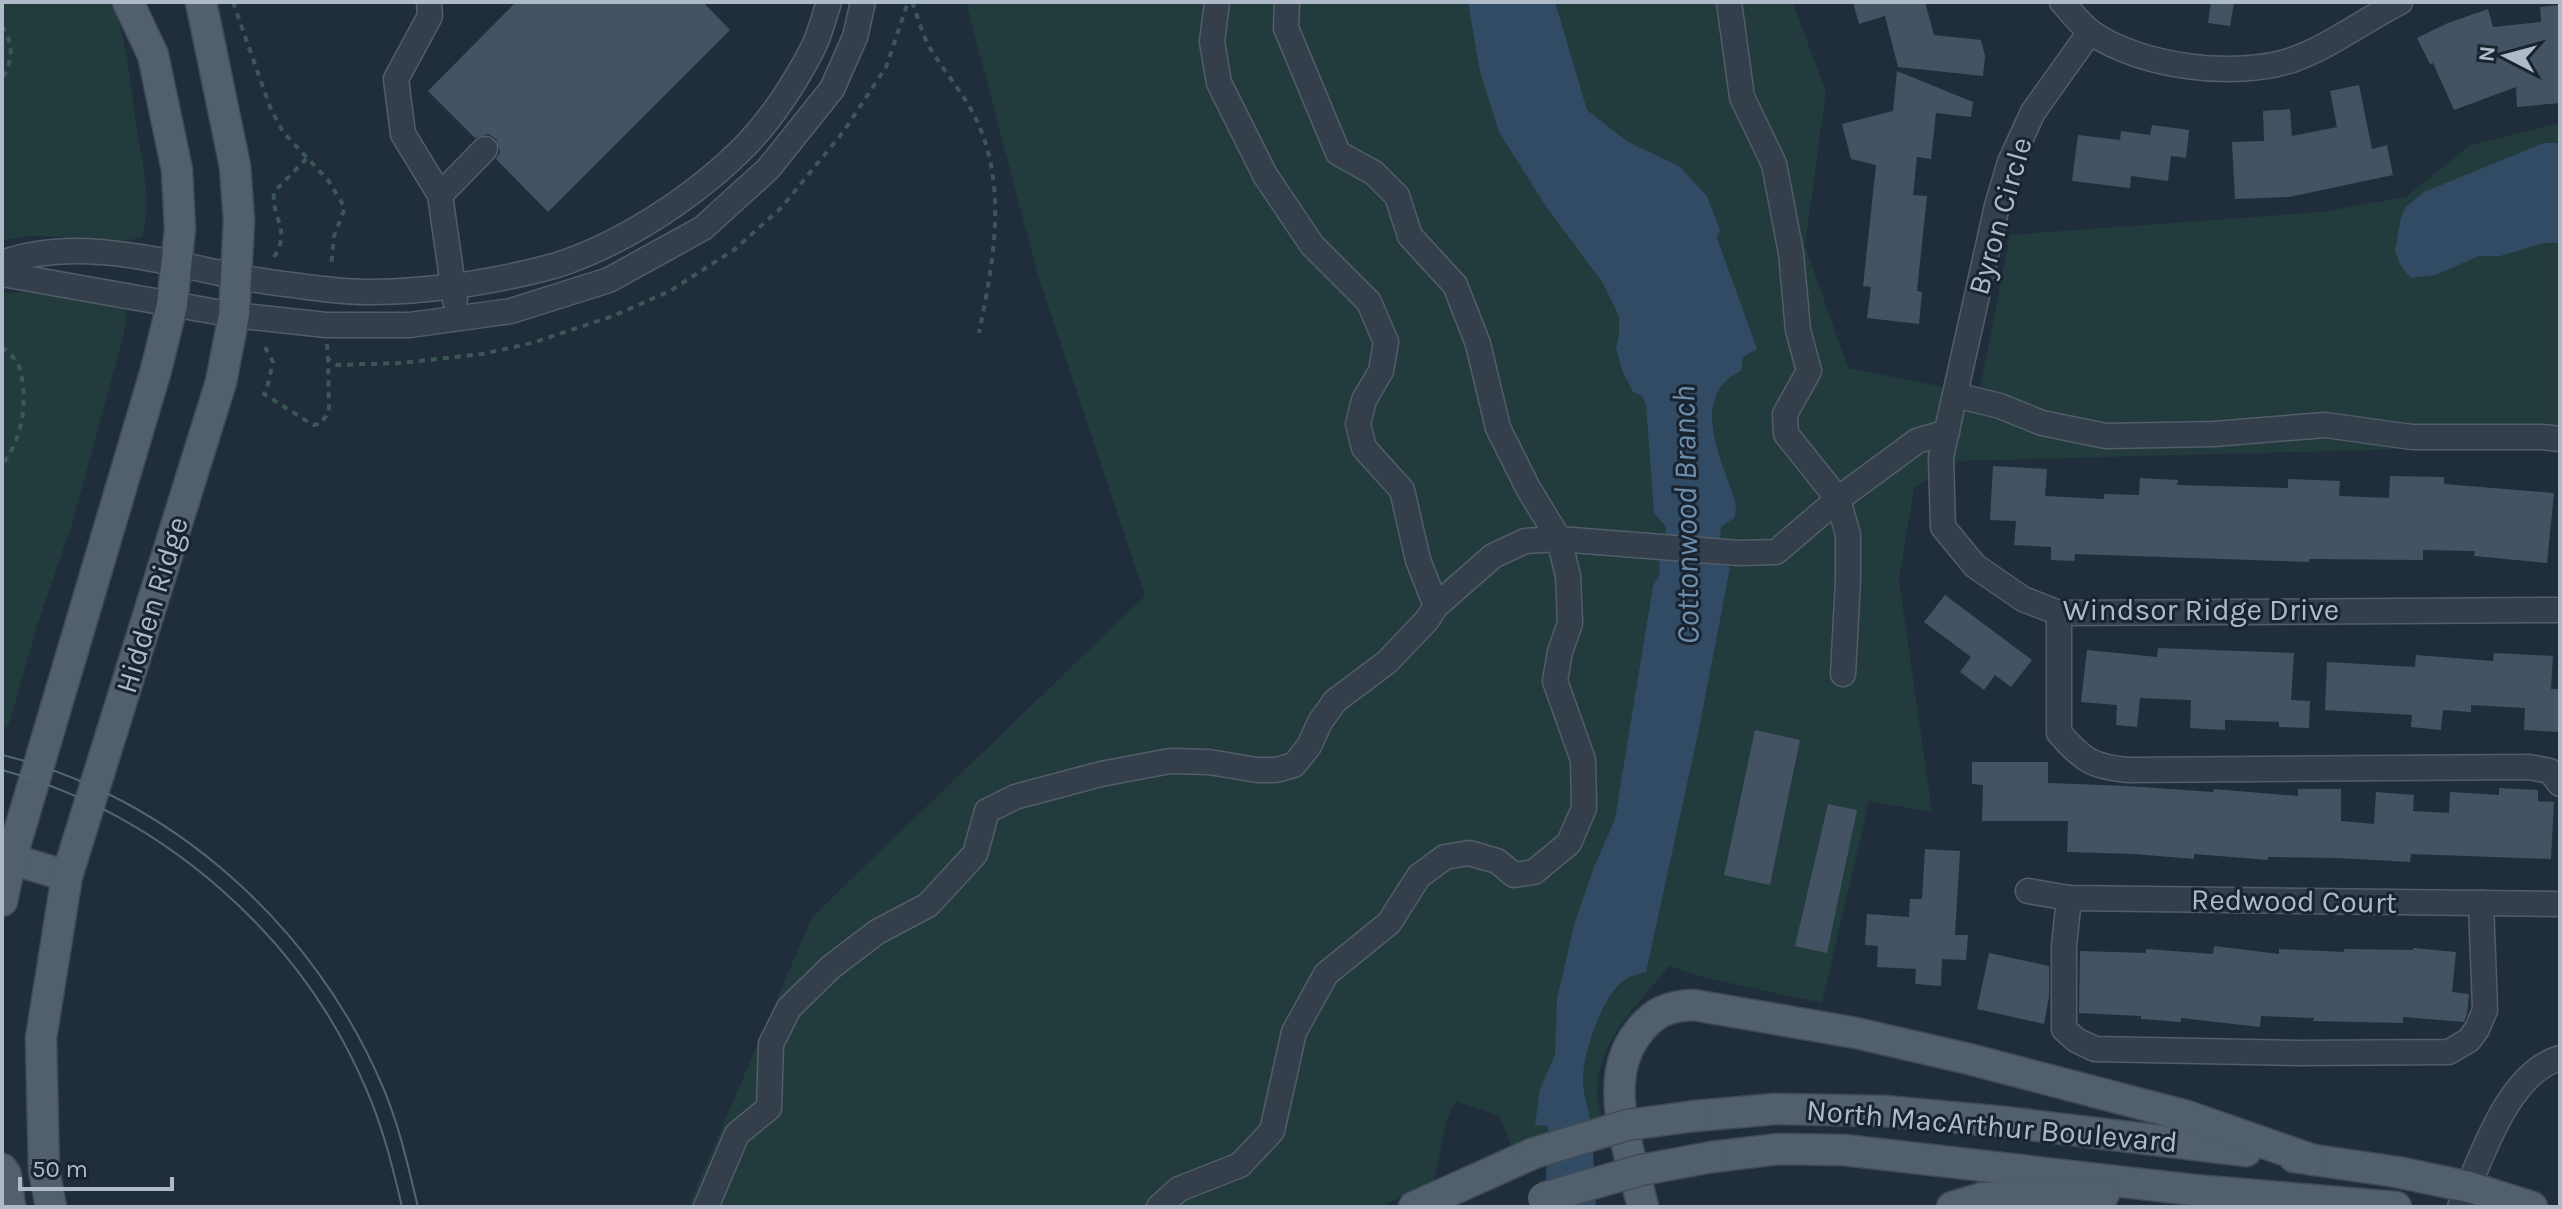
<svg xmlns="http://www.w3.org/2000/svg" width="2562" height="1209" font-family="Karla,sans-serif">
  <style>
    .green { fill: #223b3c }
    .water { fill: #324b64 }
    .building { fill: #445363 }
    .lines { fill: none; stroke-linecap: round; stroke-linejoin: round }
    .minor-casing { stroke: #525d69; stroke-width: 27 }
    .major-casing { stroke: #404b58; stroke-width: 33 }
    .path { stroke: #3d5757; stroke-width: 4; stroke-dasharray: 6 6; stroke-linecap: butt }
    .minor { stroke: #343f4b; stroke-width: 24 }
    .major { stroke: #525f6c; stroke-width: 30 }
    .tram { stroke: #556473; stroke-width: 2 }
    .major-bridge-casing { stroke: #404b58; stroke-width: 33; stroke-linecap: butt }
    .major-bridge { stroke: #525f6c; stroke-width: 30 }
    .labels { text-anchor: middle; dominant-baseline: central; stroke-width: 6; stroke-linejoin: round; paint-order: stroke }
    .street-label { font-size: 30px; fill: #afbac8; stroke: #192430 }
    .water-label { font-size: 32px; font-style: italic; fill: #6d8ead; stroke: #192430 }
  </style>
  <rect width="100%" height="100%" fill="#202e3b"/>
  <g class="green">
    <path d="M2,2H111C127,39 130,79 135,119C141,156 153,201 142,237C101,251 47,226 2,241Z"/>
    <path d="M966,2H1792L1826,91L1805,246L1848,368L1979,394L2010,235L2321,212L2406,197L2470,145L2560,123V448L2410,449L1959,461L1914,488L1899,580L1932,812L1869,801L1822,1003L1702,977L1669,966C1640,1002 1600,1038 1597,1087C1596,1097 1600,1109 1601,1118L1511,1147L1500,1116L1456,1101L1447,1119L1434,1180L1380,1207H688L812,917L1145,596L1038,276Z"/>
    <path d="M21,292L124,304L127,307L124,334L72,524L38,623L8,727L2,726V293Z"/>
  </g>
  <g class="water">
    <path d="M1468,2H1555L1587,110L1628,142L1679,166L1707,196L1720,230L1717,238L1757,349L1743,357L1741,371C1687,396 1723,462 1736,504L1735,517L1721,527L1719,555L1730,568L1699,729L1646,972C1638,974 1629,976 1623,981C1602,997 1584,1051 1583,1077C1582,1092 1588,1105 1590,1120C1594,1149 1594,1178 1596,1207H1545L1548,1126L1535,1125L1540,1089L1555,1055L1557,999L1574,925L1594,867L1615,819L1653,586L1660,574L1659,561L1665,555L1666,527L1654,513L1646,404L1642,396L1633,392L1622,370L1616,348L1619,336V316L1603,283L1547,208L1499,132L1480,72Z"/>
    <path d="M2544,143H2560V243H2544L2500,256H2479L2435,275L2411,278L2401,266L2395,251L2401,217L2406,207L2424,192Z"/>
  </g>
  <g class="building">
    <path d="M516,2H703L730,30L548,212L496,159L500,152L496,139L488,134L475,138L428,91Z"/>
    <path d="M1853,2H1925L1934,35L1981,40L1985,56L1983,76L1898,67L1885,16L1859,24Z"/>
    <path d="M2211,2H2234L2230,26L2208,23Z"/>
    <path d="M2560,5V103L2517,107L2516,87L2454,110L2433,63L2430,64L2417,38L2448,23L2488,9L2493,27L2541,22L2540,7Z"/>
    <path d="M1897,71L1973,102L1971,117L1936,113L1931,159L1917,157L1913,195L1927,196L1917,291L1922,292L1919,324L1867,318L1871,287L1863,286L1876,165L1851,159L1842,124L1893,111Z"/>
    <path d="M2359,85L2372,149L2387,145L2393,175L2289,197L2235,199L2232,142L2264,141L2263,111L2290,109L2292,136L2337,127L2330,91Z"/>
    <path d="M2152,125L2189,130L2186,158L2171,156L2168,181L2131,176L2130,188L2072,181L2078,135L2120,140L2121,131L2150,135Z"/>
    <path d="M1993,466L2047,469L2045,496L2104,499V494L2139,495L2140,478L2178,480L2177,485L2288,488V479L2340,481L2339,496L2389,498L2390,476L2444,477V484L2554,493L2547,563L2474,556L2475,551L2423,550V560L2309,559V562L2075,554L2074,561L2051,560V547L2014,545L2016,521L1990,520Z"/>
    <path d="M1945,595L2032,660L2011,687L1995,675L1984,690L1960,672L1971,657L1924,622Z"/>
    <path d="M2158,648L2294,653L2291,700L2310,701L2309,728L2279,727V722L2225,720V730L2190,728L2191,700L2140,698L2137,727L2116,725L2117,705L2081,702L2087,650L2157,657Z"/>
    <path d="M2494,653L2553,656L2551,689H2560V732L2524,730L2525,708L2471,705V712L2443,710L2441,730L2411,727L2412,715L2325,710L2327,662L2415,667L2416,655L2493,661Z"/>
    <path d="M1755,730L1800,740L1770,885L1724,875Z"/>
    <path d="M1972,762H2048V783L2127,786L2213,792L2214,789L2298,796V789H2341V821L2374,824L2376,792L2414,795L2413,811L2449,813L2450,792L2499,795V788L2538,790V801L2554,802L2551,859L2411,854L2410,862L2338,858L2268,857V860L2194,854V859L2134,854L2067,852L2068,821H1982L1983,785L1972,784Z"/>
    <path d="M1828,804L1857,810L1827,953L1795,946Z"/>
    <path d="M1925,849L1960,851L1955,935H1968L1966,960L1942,959L1941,986L1915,984L1916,969L1877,967L1878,946L1865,945L1867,914L1909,917L1910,899H1922Z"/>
    <path d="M2214,946L2279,954V949L2344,952V949L2413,950V948L2456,952L2452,992L2469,994L2467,1014L2464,1022L2403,1017V1023L2313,1021L2314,1018L2261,1016L2260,1027L2181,1018V1022L2141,1019V1016L2079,1013L2080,951L2146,953V949L2213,954Z"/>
    <path d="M1989,953L2049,966V997L2044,1024L1977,1009Z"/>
  </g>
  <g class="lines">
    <g class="minor-casing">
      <g id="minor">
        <path d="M429,2L430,16L396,79L403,134L440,195L455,300"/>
        <path d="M1217,2L1212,42L1219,83L1265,175L1312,245L1369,302L1386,342L1381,371L1364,400L1358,424L1364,448L1402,490L1418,560L1436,606"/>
        <path d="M1729,2L1742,97L1774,164L1791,253L1798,330L1809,371L1785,414L1786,434L1838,499L1848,535V580L1843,674"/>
        <path d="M2062,2C2071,12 2081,25 2092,33C2141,67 2235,79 2292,60C2331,46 2363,21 2400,2"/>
        <path d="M2090,32L2033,112L2010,162L1997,206L1941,457L1943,527L1975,566L2023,599L2059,613L2560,610"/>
        <path d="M440,195L485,149"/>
        <path d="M2,263C76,236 160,261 234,276C263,282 294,285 324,289C370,295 416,291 462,285C494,280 526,274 557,265C625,243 699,194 749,142C774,115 796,81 813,48C820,34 824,17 829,2"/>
        <path d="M2,274L234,315L326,325H410L511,311L609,280L703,228L768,169L832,89L855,37L863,2"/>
        <path d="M1955,395L2000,406L2042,423L2106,436L2214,434L2325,425L2412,437H2542L2560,439"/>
        <path d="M2059,613V733C2083,760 2092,767 2129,770L2529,767L2550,771L2560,784"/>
        <path d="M2028,891L2069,898L2560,904"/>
        <path d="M2069,898L2064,946V1029L2076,1040L2095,1049L2301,1053L2449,1052L2469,1040L2477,1029L2485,1010L2481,903"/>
        <path d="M706,1207L737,1134L769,1108L771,1044L789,1008L831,967L877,932L928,905L975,854L987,811L1015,797L1101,774L1170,761L1209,762L1257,770H1276L1294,765L1309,746L1320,722L1335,701L1387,662L1427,620L1436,606L1493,556L1525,541L1559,539L1739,553L1776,552L1838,499L1917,441L1947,432"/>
        <path d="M1159,1207L1179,1189L1240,1165L1272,1131L1294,1032L1326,974L1389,923L1419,876L1445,857L1469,853L1497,861L1514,875L1534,872L1569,843L1584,808L1583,760L1555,681L1560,652L1570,623L1568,576L1559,539L1528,488L1498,428L1478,344L1455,285L1410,236L1397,196L1374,173L1338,153L1286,28L1287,2"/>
        <path d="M2460,1207C2480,1161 2507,1073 2560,1058"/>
      </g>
    </g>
    <g class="major-casing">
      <g id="major">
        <path d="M11,859L67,876"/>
        <path d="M2,901L11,859L156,370L172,305L180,229L177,170L153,55L128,2"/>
        <path d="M1695,1116L1775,1109L1884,1111L2005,1122L2246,1151"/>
        <path d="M1712,1157L1779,1149L1844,1150L2194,1190L2396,1207"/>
        <path d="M2294,1157L2397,1172L2469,1187L2532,1207"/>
        <path d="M2,1169L6,1175L10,1207"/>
        <path d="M51,1207L44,1170L41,1038L67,876L221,382L234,315L239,221L235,166L201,2"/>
        <path d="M1414,1207L1534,1153"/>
        <path d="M1643,1207C1631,1154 1600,1082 1637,1034C1653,1012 1668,1006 1694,1005L1856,1033L1969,1059L2187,1116L2313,1160"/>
        <path d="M1952,1207L1982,1198L2104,1194"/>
      </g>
    </g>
    <g class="path">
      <path d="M233,2L270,107L283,132L328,180L345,208L334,236L331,268"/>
      <path d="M912,2C918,17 922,34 930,48C945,73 965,95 977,121C1008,189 993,263 979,333"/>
      <path d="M2,26C14,46 13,59 2,79"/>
      <path d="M274,257C292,229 271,220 274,192L307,158"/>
      <path d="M327,344L328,359L337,365L401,363L482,354L532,343L613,316L670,291L735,249L781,208L844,131L886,67L908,2"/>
      <path d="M2,347C8,352 16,359 19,366C29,399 23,438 2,465"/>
      <path d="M265,347L273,362L268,384L264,394L313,425L320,424L329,412L328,359"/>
    </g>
    <use href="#minor" class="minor"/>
    <use href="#major" class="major"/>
    <g class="tram">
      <path d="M2,755C171,796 314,926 382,1085C399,1124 408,1166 418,1207"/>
      <path d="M2,770C164,815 302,936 367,1091C383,1128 393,1168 402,1207"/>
    </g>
    <g class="major-bridge-casing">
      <g id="major-bridge">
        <path d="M1534,1153L1627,1125L1695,1116"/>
        <path d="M1543,1198L1641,1170L1712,1157"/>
      </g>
    </g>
    <use href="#major-bridge" class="major-bridge"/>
  </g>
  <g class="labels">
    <g class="street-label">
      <text transform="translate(2000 216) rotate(-74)">Byron Circle</text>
      <text transform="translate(152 605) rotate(-73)">Hidden Ridge</text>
      <text x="2201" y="610">Windsor Ridge Drive</text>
      <text transform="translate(2294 901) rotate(1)">Redwood Court</text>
      <text transform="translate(1992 1126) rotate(5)">North MacArthur Boulevard</text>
    </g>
    <g class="water-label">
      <text transform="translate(1686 515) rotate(-91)">Cottonwood Branch</text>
    </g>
  </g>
  <rect width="2562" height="1209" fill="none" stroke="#afbac8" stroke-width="8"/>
  <g transform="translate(2506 56) rotate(276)" stroke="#192430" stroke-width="6" paint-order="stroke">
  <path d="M0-6L14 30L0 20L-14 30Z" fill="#afbac8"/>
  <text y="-12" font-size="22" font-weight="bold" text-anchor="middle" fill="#afbac8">N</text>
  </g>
  <path d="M20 1177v12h152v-12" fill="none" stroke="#afbac8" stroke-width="4"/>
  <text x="32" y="1177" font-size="24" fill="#afbac8" stroke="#192430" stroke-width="6" paint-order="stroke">50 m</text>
</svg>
